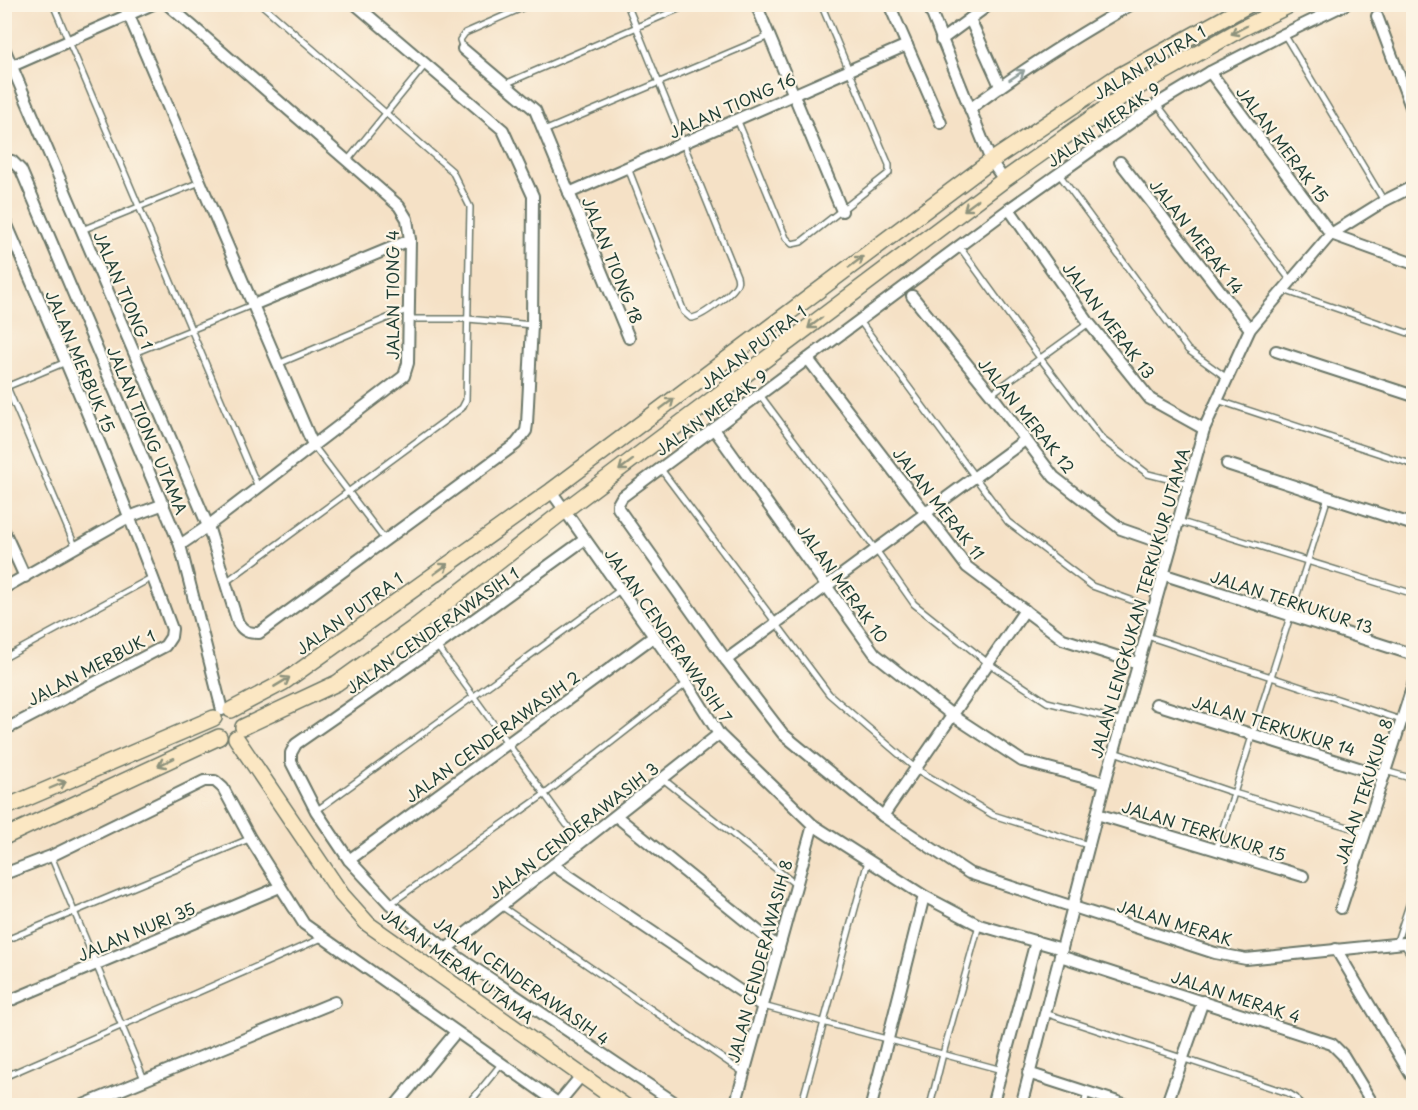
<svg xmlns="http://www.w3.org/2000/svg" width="1418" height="1110" font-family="'Playpen Sans',sans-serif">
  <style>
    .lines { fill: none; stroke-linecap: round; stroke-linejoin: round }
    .lane-casing { stroke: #6a7667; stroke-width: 8 }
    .street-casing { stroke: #6a7667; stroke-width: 14 }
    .secondary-casing { stroke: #6a7667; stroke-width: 18 }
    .lane { stroke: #fff; stroke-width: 5 }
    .street { stroke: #fff; stroke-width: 10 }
    .secondary { stroke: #fbe7c3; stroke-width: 15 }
    .oneway { stroke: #8d927c }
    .oneway2 { stroke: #8f9e9a }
    .labels { text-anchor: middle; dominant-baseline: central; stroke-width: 4.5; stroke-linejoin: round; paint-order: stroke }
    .street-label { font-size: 16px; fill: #1f3d34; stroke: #fcf5e5 }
  </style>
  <rect width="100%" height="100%" fill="#fcf5e5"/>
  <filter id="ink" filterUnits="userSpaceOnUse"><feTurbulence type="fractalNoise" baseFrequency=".0167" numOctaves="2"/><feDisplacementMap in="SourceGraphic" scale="12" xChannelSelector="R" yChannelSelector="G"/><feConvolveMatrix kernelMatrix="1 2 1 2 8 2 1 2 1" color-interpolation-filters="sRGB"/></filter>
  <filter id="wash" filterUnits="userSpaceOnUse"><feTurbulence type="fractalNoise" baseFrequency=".008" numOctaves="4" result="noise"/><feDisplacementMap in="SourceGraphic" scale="24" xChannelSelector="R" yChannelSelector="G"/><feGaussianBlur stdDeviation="1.35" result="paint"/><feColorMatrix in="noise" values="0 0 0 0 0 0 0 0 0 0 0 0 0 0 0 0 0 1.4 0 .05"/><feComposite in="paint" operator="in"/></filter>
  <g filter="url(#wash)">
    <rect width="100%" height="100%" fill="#f5e1c6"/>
  </g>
  <g filter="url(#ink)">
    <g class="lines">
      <g class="lane-casing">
        <g id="lane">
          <path d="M53,4L258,487"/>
          <path d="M627,4L737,276C738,281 738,282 736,286C730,295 701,318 691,318L684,312L628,168"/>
          <path d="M1284,34L1384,201"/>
          <path d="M463,49L460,40L465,33L531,4"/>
          <path d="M505,84L690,4"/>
          <path d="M1157,104L1291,281"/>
          <path d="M737,119L786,238L792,244L801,242L889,173V165L821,4"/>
          <path d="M544,131L769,36"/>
          <path d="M348,160L426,64"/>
          <path d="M1059,174L1188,350L1227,378"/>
          <path d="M82,230L200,182"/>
          <path d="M959,246L1040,358L1102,439L1148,474L1188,484"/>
          <path d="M1283,290L1414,335"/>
          <path d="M409,319H468L532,325"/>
          <path d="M860,321L1008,522L1092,586L1153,608"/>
          <path d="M134,353L252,305"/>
          <path d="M278,364L409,309"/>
          <path d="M4,380L76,548"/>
          <path d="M6,387L66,362"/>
          <path d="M991,394L1089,323"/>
          <path d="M760,395L876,550L914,604L988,663L1047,702L1122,721"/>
          <path d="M1217,400L1414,465"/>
          <path d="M313,445L385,540"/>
          <path d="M660,468L829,694L916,769L993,815L1088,845"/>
          <path d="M1178,521L1414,594"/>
          <path d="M226,582L462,408L466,400L470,207L452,171L261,4"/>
          <path d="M1147,636L1401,720"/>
          <path d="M437,646L580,843"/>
          <path d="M4,658L153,577"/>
          <path d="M1114,752L1234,793L1365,832"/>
          <path d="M1385,771L1414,779"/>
          <path d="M663,779L795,884"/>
          <path d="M316,811L620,590"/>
          <path d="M1216,850L1328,497"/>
          <path d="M51,856L144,1079"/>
          <path d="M390,904L545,794L687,683"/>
          <path d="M501,906L744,1073"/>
          <path d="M4,941L249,839"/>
          <path d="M1396,944L1414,890"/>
          <path d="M1404,944L1414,961"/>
          <path d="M763,1006L1002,1070"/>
          <path d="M1045,1013L1288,1093L1296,1098L1301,1106"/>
          <path d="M4,1077L322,938"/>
          <path d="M467,1106L502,1063"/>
          <path d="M801,1106L868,861"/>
          <path d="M930,1106L943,1054L979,925"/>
          <path d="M1084,1106L1087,1092"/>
        </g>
      </g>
      <g class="street-casing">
        <g id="street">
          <path d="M124,4L313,445"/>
          <path d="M167,4L399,206L407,219L410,240L408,363L404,376L208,526L180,545"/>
          <path d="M756,4L842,211"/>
          <path d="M889,4L941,123"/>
          <path d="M928,4L991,161L1004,180"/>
          <path d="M1346,4L1284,34L1210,72L1157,104L1009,209L622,497L618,504V508L726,660L783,734L883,816L969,873L1215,953L1246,959L1414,942"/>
          <path d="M1377,16L1414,115"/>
          <path d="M970,19L1000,86"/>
          <path d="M941,40L990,4"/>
          <path d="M4,48L208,526L238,623C244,632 249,633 259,633L516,444L526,431L527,424L532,325L533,196L503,130L355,4"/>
          <path d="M463,49L535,110L629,338"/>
          <path d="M12,66L153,4"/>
          <path d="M1210,72L1331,234"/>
          <path d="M970,109C1021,70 1076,36 1132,4"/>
          <path d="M4,160L12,161L21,170L180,545L222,710"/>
          <path d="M1120,162L1250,329"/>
          <path d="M569,193L907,45"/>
          <path d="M1009,209L1089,323L1150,399L1204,429"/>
          <path d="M4,218C63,354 121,490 172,629L171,637L165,646L12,726L4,729"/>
          <path d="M1331,234L1414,264"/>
          <path d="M912,296L991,394L1054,477L1121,529L1170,546"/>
          <path d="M253,305L410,240"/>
          <path d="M1276,351L1414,396"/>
          <path d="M808,359L967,567L1063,639L1137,663"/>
          <path d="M714,429L875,654L952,715L1022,761L1105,783"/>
          <path d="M1227,464L1414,525"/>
          <path d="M551,491L687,683L719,734L813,825L924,896L979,925L1062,949"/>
          <path d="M4,531L25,577"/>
          <path d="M584,540L437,646L296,744L291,753V762L316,811L349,860L390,904L446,949L680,1106"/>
          <path d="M1162,574L1414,655"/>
          <path d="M4,588L129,517L164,504"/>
          <path d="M726,660L1025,440"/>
          <path d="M1156,704L1384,776"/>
          <path d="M1097,814L1303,876"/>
          <path d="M616,816L779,948"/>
          <path d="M883,816L1025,610"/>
          <path d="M349,860L653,637"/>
          <path d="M553,865L761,1005"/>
          <path d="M4,874L51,856L204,781H215L223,788L250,838L304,924L562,1106"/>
          <path d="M1341,908L1414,682"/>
          <path d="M446,949L719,734"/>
          <path d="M1336,949L1414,1080"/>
          <path d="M1060,956L1332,1044L1343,1055L1374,1106"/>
          <path d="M4,1003L280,887"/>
          <path d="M1028,1073L1130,1106"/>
          <path d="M81,1106L335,1002"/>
          <path d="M395,1106L456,1032"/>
          <path d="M556,1106L581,1076"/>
          <path d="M735,1106L813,825"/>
          <path d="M871,1106L924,896"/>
          <path d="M992,1106L1036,941"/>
          <path d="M1021,1106L1105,783L1204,429L1250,329L1331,234L1384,201L1414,186"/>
          <path d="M1166,1106L1203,1001"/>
        </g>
      </g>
      <g class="secondary-casing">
        <g id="secondary">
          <path d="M231,710L284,682L551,491L991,161L1115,78L1250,4"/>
          <path d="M243,727L337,683L415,627L565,510L1004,180L1124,95L1241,29L1292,4"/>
          <path d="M236,738L342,895L368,924L625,1106"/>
          <path d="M4,808L214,718"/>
          <path d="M4,837L219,737"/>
        </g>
      </g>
      <use href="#lane" class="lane"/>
      <use href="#street" class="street"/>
      <use href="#secondary" class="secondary"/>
    </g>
    <defs><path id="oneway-shaft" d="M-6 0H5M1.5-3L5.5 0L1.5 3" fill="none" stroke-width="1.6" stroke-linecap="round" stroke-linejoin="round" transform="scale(1.5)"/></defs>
    <g class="oneway">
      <use href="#oneway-shaft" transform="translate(1239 30) rotate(152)"/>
      <use href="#oneway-shaft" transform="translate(971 205) rotate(143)"/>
      <use href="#oneway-shaft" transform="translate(856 262) rotate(-37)"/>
      <use href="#oneway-shaft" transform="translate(815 323) rotate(143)"/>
      <use href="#oneway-shaft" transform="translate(667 404) rotate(-37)"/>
      <use href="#oneway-shaft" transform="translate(626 465) rotate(143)"/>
      <use href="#oneway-shaft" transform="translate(441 569) rotate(-36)"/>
      <use href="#oneway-shaft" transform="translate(282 682) rotate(-31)"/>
      <use href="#oneway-shaft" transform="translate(166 762) rotate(155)"/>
      <use href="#oneway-shaft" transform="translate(58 785) rotate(-23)"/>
    </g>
    <use class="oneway2" href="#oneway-shaft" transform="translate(1017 75) rotate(-33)"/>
  </g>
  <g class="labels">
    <g class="street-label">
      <text transform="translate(1149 62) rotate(-31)">JALAN PUTRA 1</text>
      <text transform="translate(732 105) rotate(-24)">JALAN TIONG 16</text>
      <text transform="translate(1103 124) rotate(-35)">JALAN MERAK 9</text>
      <text transform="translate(1283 144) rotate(53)">JALAN MERAK 15</text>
      <text transform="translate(1197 236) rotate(52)">JALAN MERAK 14</text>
      <text transform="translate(613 260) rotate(68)">JALAN TIONG 18</text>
      <text transform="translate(124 290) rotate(67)">JALAN TIONG 1</text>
      <text transform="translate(392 295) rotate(-90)">JALAN TIONG 4</text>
      <text transform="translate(1109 320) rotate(53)">JALAN MERAK 13</text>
      <text transform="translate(753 347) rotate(-37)">JALAN PUTRA 1</text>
      <text transform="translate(81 361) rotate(67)">JALAN MERBUK 15</text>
      <text transform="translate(711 412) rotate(-36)">JALAN MERAK 9</text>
      <text transform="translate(1027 415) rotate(51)">JALAN MERAK 12</text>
      <text transform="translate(148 430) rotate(67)">JALAN TIONG UTAMA</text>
      <text transform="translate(939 503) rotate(52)">JALAN MERAK 11</text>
      <text transform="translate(843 583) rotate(54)">JALAN MERAK 10</text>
      <text transform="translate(1292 601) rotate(18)">JALAN TERKUKUR 13</text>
      <text transform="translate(1139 603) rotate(-74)">JALAN LENGKUKAN TERKUKUR UTAMA</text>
      <text transform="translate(349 613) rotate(-36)">JALAN PUTRA 1</text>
      <text transform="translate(432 630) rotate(-35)">JALAN CENDERAWASIH 1</text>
      <text transform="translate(669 635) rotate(55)">JALAN CENDERAWASIH 7</text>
      <text transform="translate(91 667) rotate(-28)">JALAN MERBUK 1</text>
      <text transform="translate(1274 725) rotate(17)">JALAN TERKUKUR 14</text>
      <text transform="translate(492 736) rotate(-36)">JALAN CENDERAWASIH 2</text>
      <text transform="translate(1363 791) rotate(-72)">JALAN TEKUKUR 8</text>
      <text transform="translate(573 830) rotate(-38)">JALAN CENDERAWASIH 3</text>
      <text transform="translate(1204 830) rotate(17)">JALAN TERKUKUR 15</text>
      <text transform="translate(1175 922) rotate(17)">JALAN MERAK</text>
      <text transform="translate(136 931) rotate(-23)">JALAN NURI 35</text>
      <text transform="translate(759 961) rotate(-75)">JALAN CENDERAWASIH 8</text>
      <text transform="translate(458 965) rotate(36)">JALAN MERAK UTAMA</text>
      <text transform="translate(522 980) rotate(35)">JALAN CENDERAWASIH 4</text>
      <text transform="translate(1236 996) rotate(18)">JALAN MERAK 4</text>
    </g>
  </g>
  <rect width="1418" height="1110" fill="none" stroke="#fcf5e5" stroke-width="24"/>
</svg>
